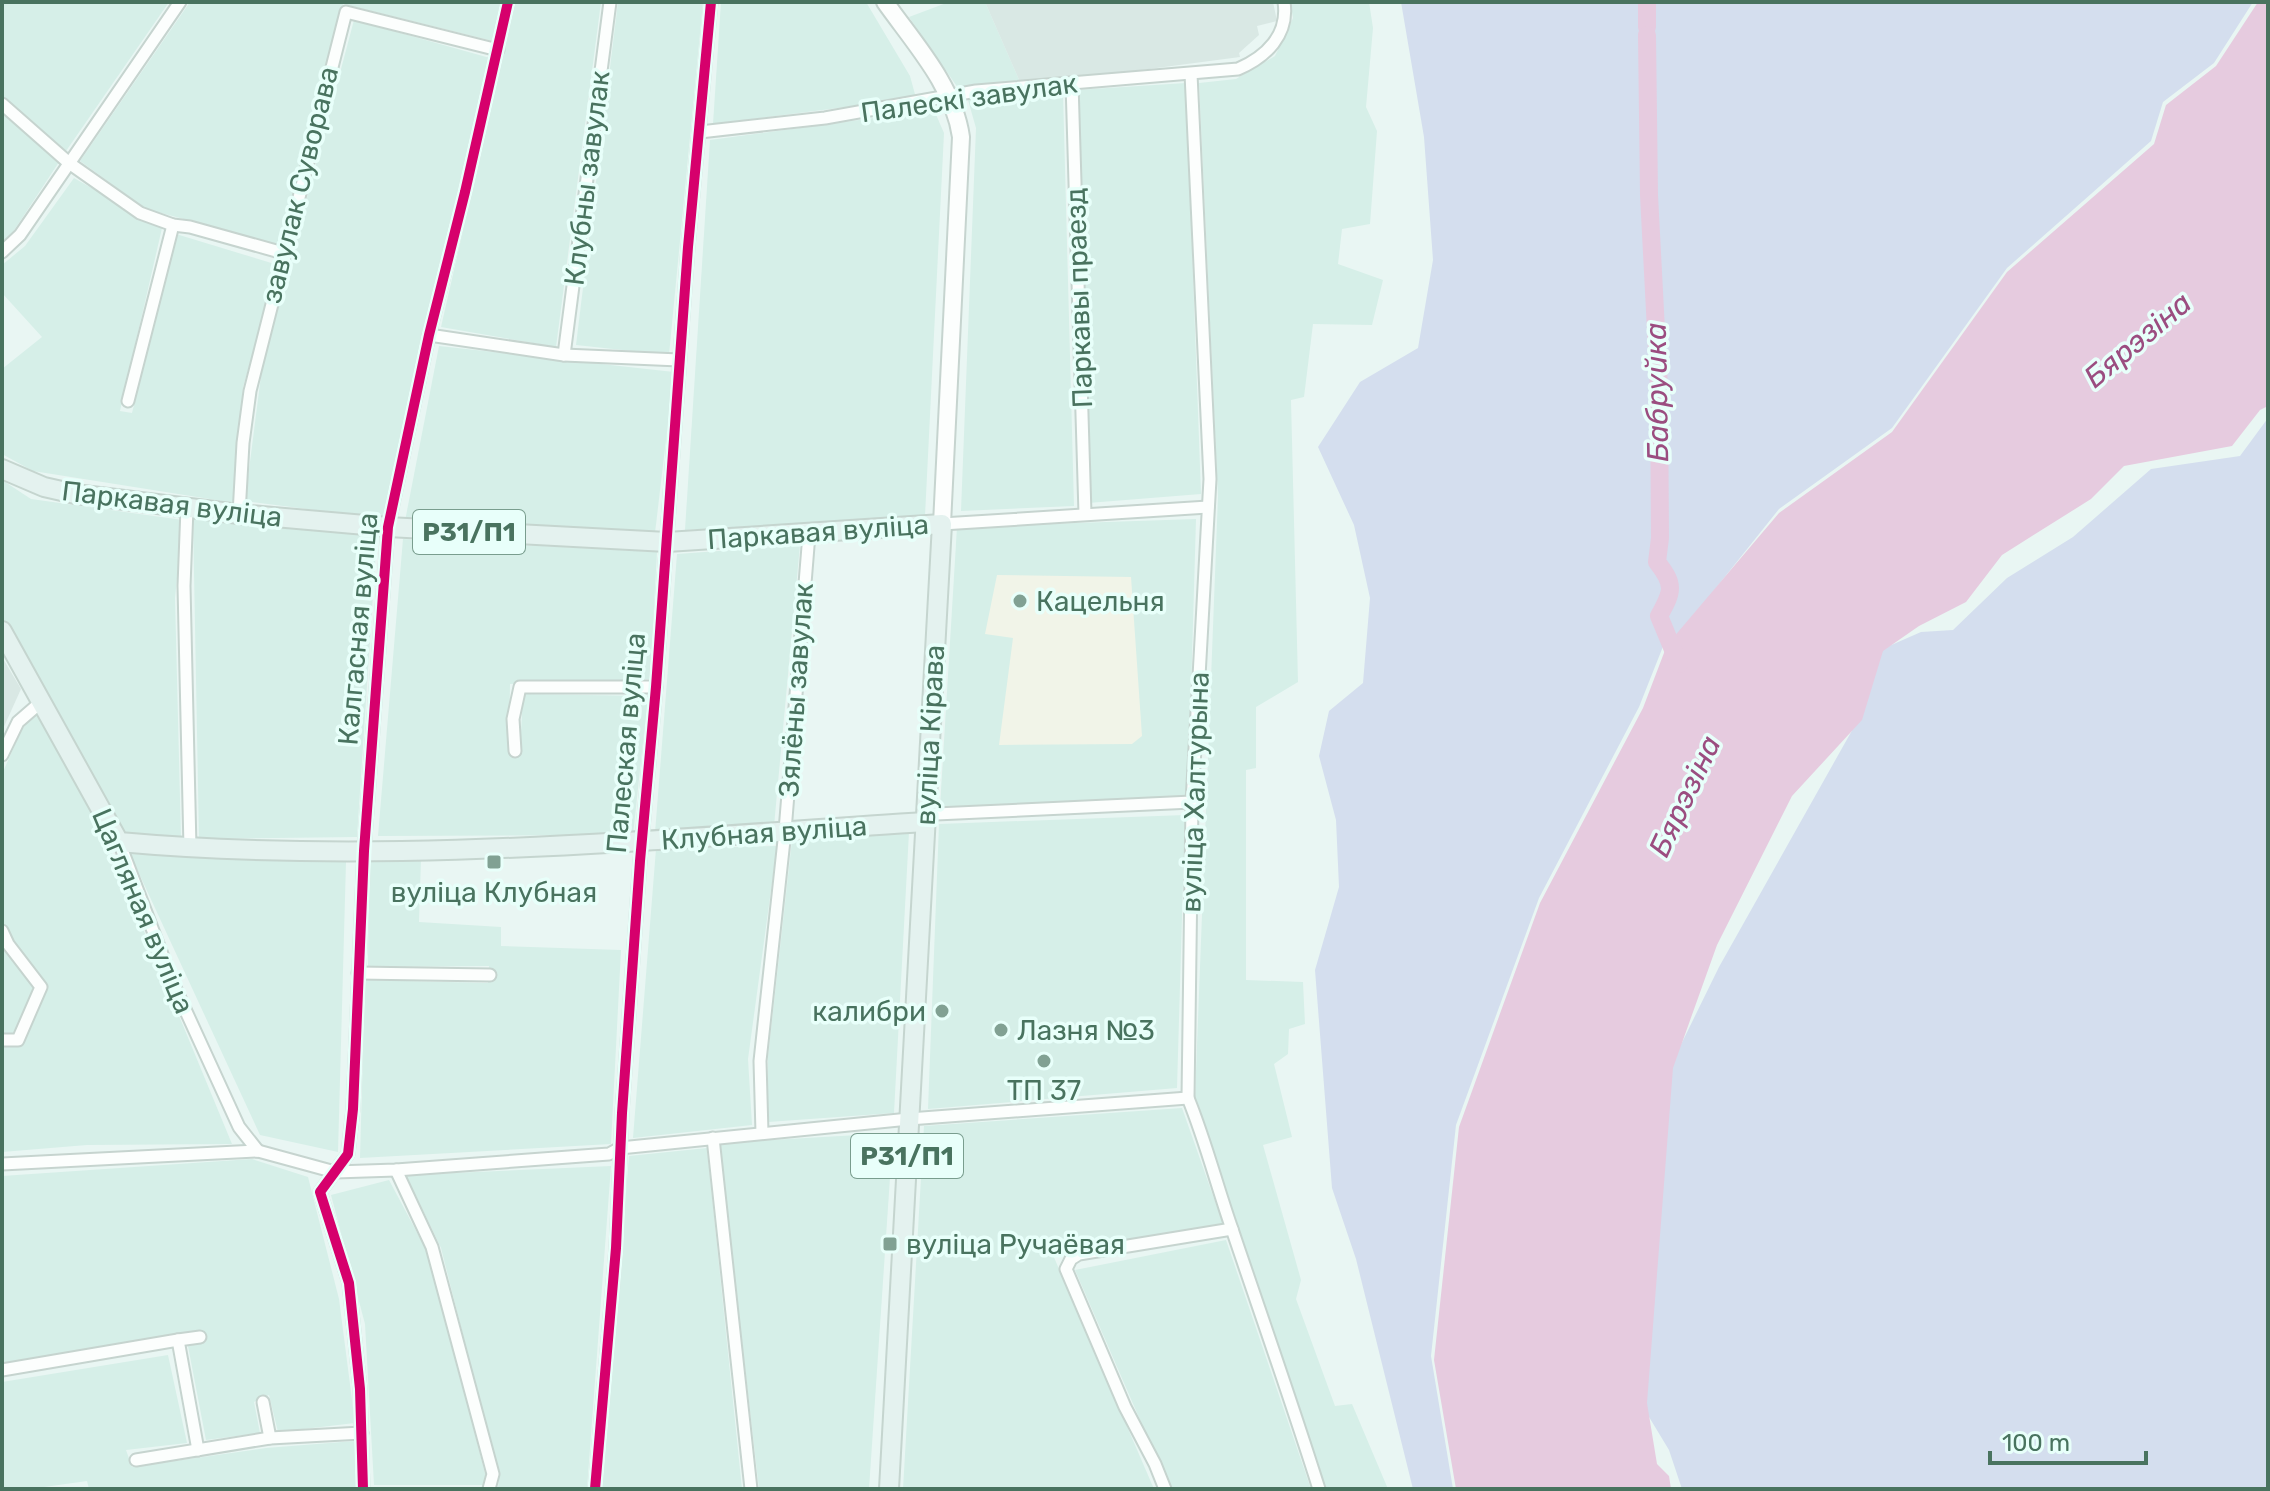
<svg xmlns="http://www.w3.org/2000/svg" width="2270" height="1491" font-family="Rubik,sans-serif">
  <style>
    .residential { fill: #d6efe8 }
    .industrial { fill: #d9e8e4 }
    .education { fill: #f1f4e8 }
    .green { fill: #d4deee }
    .water { fill: #e6cbdf }
    .lines { fill: none; stroke-linecap: round; stroke-linejoin: round }
    .river { stroke: #e6cbdf; stroke-width: 18 }
    .street-casing { stroke: #c6d4cf; stroke-width: 15 }
    .secondary-casing { stroke: #c6d4cf; stroke-width: 20 }
    .primary-casing { stroke: #c5d5cf; stroke-width: 22 }
    .street { stroke: #fcfefd; stroke-width: 11 }
    .secondary { stroke: #fcfefd; stroke-width: 16 }
    .primary { stroke: #e4f2ef; stroke-width: 18 }
    .cycleway-casing { stroke: #e8fffa; stroke-width: 15 }
    .cycleway { stroke: #d6006c; stroke-width: 10 }
    .poi-dot { fill: #81a193; stroke: #e8fffa; stroke-width: 3 }
    .labels { text-anchor: middle; dominant-baseline: central; stroke-width: 7; stroke-linejoin: round; paint-order: stroke }
    .shield { fill: #e8fffa; stroke: #799d8e; stroke-width: 2 }
    .shield-label { font-size: 26px; font-weight: bold; fill: #49735f }
    .street-label { font-size: 28px; fill: #49735f; stroke: #e8fffa }
    .poi-label { font-size: 28px; fill: #49735f; stroke: #e8fffa; text-anchor: start }
    .water-label { font-size: 30px; font-style: italic; fill: #9b4d80; stroke: #e8fffa }
  </style>
  <rect width="100%" height="100%" fill="#e9f6f3"/>
  <g class="residential">
    <path d="M2,2H169L66,151L2,95Z"/>
    <path d="M190,2H500L493,41L343,4L281,245L146,209L80,161Z"/>
    <path d="M515,2H601L556,347L441,327Z"/>
    <path d="M618,2H703L669,355L576,345Z"/>
    <path d="M721,2H866L910,76L916,98L713,124Z"/>
    <path d="M949,2H985L1020,82L958,88L909,17Z"/>
    <path d="M1290,2H1369L1373,28L1366,107L1377,131L1370,224L1342,229L1338,264L1383,280L1372,325L1313,324L1304,397L1291,400L1298,682L1256,707V768L1246,770V980L1303,982L1305,1024L1289,1029L1288,1054L1274,1064L1292,1137L1263,1145L1301,1280L1296,1299L1335,1406L1352,1404L1388,1489H1325L1195,1098L1218,496L1199,83L1236,79L1275,56L1293,18Z"/>
    <path d="M354,20L490,58L428,313L384,519L245,501L262,368Z"/>
    <path d="M1186,83L1201,494L1088,503L1076,90Z"/>
    <path d="M1063,93L1074,506L961,511L976,128L968,100Z"/>
    <path d="M934,110L944,133L925,516L685,530L710,140Z"/>
    <path d="M2,114L59,162L13,232L2,242Z"/>
    <path d="M74,178L162,228L120,411L132,413L176,234L278,265L243,387L235,503L33,471L2,454V369L42,337L2,293V265L25,246Z"/>
    <path d="M439,346L674,372L655,533L405,521Z"/>
    <path d="M2,480L31,499L183,520L175,598L181,839L120,831L2,617Z"/>
    <path d="M193,519L377,534L357,837L199,839Z"/>
    <path d="M1196,519L1188,797L940,807L957,527Z"/>
    <path d="M403,539L657,552L650,679L510,684L509,751L520,752L523,694L648,696L633,835L378,836Z"/>
    <path d="M800,545L774,826L655,833L677,554Z"/>
    <path d="M37,713L108,844L232,1144L87,1145L2,1152V774L22,729Z"/>
    <path d="M1185,815L1177,1088L928,1109L939,824Z"/>
    <path d="M909,832L894,1113L768,1122V1056L792,840Z"/>
    <path d="M777,846L748,1059L752,1125L633,1138L656,849Z"/>
    <path d="M130,854L346,862L338,1152L260,1135Z"/>
    <path d="M421,859L419,922L501,927V946L621,950L611,1144L360,1158L365,980L488,983L489,966L368,967L369,860Z"/>
    <path d="M1182,1108L1223,1224L1053,1255L1154,1489H903L924,1126Z"/>
    <path d="M893,1133L869,1489H759L719,1143Z"/>
    <path d="M707,1148L742,1489H602L629,1156Z"/>
    <path d="M252,1159L308,1177L339,1299L355,1423L278,1432L269,1395L254,1402L260,1433L206,1440L188,1346L206,1342L204,1331L2,1365V1176Z"/>
    <path d="M611,1166L587,1489H498L499,1478L441,1248L406,1175Z"/>
    <path d="M389,1180L429,1255L486,1477L485,1485H374L365,1324L331,1195Z"/>
    <path d="M1226,1240L1311,1489H1170L1075,1270Z"/>
    <path d="M168,1355L187,1443L126,1450L132,1467L266,1448L355,1441V1489H89L87,1481L30,1489H2V1382Z"/>
  </g>
  <g class="industrial">
    <path d="M985,2H1273L1277,21L1257,26L1259,35L1239,53L1240,57L1111,74L1020,82Z"/>
    <path d="M2,657L21,689L2,731Z"/>
  </g>
  <path class="education" d="M997,575L1131,577L1142,736L1132,744L999,745L1013,638L985,634Z"/>
  <g class="green">
    <path d="M1401,2H2253L2214,63L2163,102L2151,141L2007,268L1892,428L1779,509L1684,628L1664,644L1639,707L1539,898L1456,1125L1431,1356L1453,1489H1413L1356,1259L1332,1188L1315,970L1339,887L1336,820L1319,756L1329,711L1363,683L1370,598L1354,525L1318,447L1360,382L1418,348L1433,260L1424,137Z"/>
    <path d="M2268,418V1489H1682L1669,1450L1643,1407L1669,1069L1719,967L1859,718L1880,650L1921,632L1953,630L2007,578L2073,537L2151,469L2240,456Z"/>
  </g>
  <path class="water" d="M2258,2H2268V406L2260,410L2232,446L2124,466L2091,499L2002,555L1966,602L1919,626L1883,651L1862,720L1792,796L1717,945L1673,1068L1647,1403L1657,1464L1669,1476L1671,1489H1456L1434,1360L1459,1127L1540,903L1643,708L1667,645L1779,513L1892,432L2007,272L2154,144L2166,105L2216,66Z"/>
  <g class="lines">
    <g class="river">
      <path d="M1647,27V2"/>
      <path d="M1647,35L1649,195L1659,388L1660,538L1657,562C1675,585 1673,591 1659,616L1679,664"/>
    </g>
    <g class="street-casing">
      <g id="street">
        <path d="M1191,74L1210,479L1192,802L1188,1098C1206,1142 1217,1187 1233,1232C1262,1318 1292,1403 1319,1489"/>
        <path d="M1072,83L1085,514"/>
        <path d="M2,104L69,163L140,213L173,225L190,227L287,254"/>
        <path d="M700,132L825,118L976,91L1238,69C1266,57 1289,35 1284,2"/>
        <path d="M2,252L20,235L180,2"/>
        <path d="M429,335L564,355L679,360"/>
        <path d="M564,355L610,2"/>
        <path d="M128,401L173,225"/>
        <path d="M187,508L184,586L190,848"/>
        <path d="M239,514L243,443L250,391L346,12L498,50"/>
        <path d="M942,524L1208,507"/>
        <path d="M515,751L513,719L520,687H656"/>
        <path d="M2,755L18,722L41,702"/>
        <path d="M925,822L936,814L1192,802"/>
        <path d="M119,842L173,983L239,1127L258,1151"/>
        <path d="M2,931L8,944L41,987L18,1040H2"/>
        <path d="M358,973L490,975"/>
        <path d="M762,1133L760,1061L785,831L809,534"/>
        <path d="M713,1138L751,1489"/>
        <path d="M2,1164L258,1151L335,1172L396,1170L609,1154L620,1148L909,1119L1188,1098"/>
        <path d="M396,1170L432,1247L493,1474L489,1489"/>
        <path d="M2,1370L178,1340"/>
        <path d="M263,1402L270,1438"/>
        <path d="M198,1450L178,1340L200,1337"/>
        <path d="M136,1460L270,1438L362,1433"/>
        <path d="M363,1489L360,1389L349,1283L320,1192L348,1154L353,1109L364,851L388,527L429,335L465,192L508,2"/>
        <path d="M595,1489L616,1248L622,1113L640,861L656,687L688,247L711,2"/>
        <path d="M1165,1489L1155,1464L1125,1407L1066,1269L1071,1259L1079,1254L1232,1229"/>
      </g>
    </g>
    <g class="secondary-casing">
      <path id="secondary" d="M885,2C914,43 954,86 961,137L942,524"/>
    </g>
    <g class="primary-casing">
      <g id="primary">
        <path d="M2,469L44,487L75,494L239,514L388,527L667,542L942,524L889,1489"/>
        <path d="M2,631L119,842C386,866 657,839 925,822"/>
      </g>
    </g>
    <use href="#street" class="street"/>
    <use href="#secondary" class="secondary"/>
    <use href="#primary" class="primary"/>
    <g class="cycleway-casing">
      <g id="cycleway">
        <path d="M363,1489L360,1389L349,1283L320,1192L348,1154L353,1109L364,851L388,527L429,335L465,192L508,2"/>
        <path d="M595,1489L616,1248L622,1113L640,861L656,687L688,247L711,2"/>
      </g>
    </g>
    <use href="#cycleway" class="cycleway"/>
  </g>
  <g class="poi-dot">
    <circle cx="1020" cy="601" r="8"/>
    <rect x="486" y="854" width="16" height="16" rx="4"/>
    <circle cx="942" cy="1011" r="8"/>
    <circle cx="1001" cy="1030" r="8"/>
    <circle cx="1044" cy="1061" r="8"/>
    <rect x="882" y="1236" width="16" height="16" rx="4"/>
  </g>
  <g class="labels">
    <g class="shield">
      <rect x="413" y="510" width="112" height="44" rx="6"/>
      <rect x="851" y="1134" width="112" height="44" rx="6"/>
    </g>
    <g class="shield-label">
      <text x="469" y="532">Р31/П1</text>
      <text x="907" y="1156">Р31/П1</text>
    </g>
    <g class="street-label">
      <text transform="translate(969 98) rotate(-8)">Палескі завулак</text>
      <text transform="translate(587 178) rotate(-83)">Клубны завулак</text>
      <text transform="translate(300 185) rotate(-76)">завулак Суворава</text>
      <text transform="translate(1079 298) rotate(-92)">Паркавы праезд</text>
      <text transform="translate(172 504) rotate(7)">Паркавая вуліца</text>
      <text transform="translate(818 532) rotate(-4)">Паркавая вуліца</text>
      <text transform="translate(358 629) rotate(-85)">Калгасная вуліца</text>
      <text transform="translate(796 690) rotate(-86)">Зялёны завулак</text>
      <text transform="translate(930 735) rotate(-87)">вуліца Кірава</text>
      <text transform="translate(626 743) rotate(-85)">Палеская вуліца</text>
      <text transform="translate(1195 792) rotate(-88)">вуліца Халтурына</text>
      <text transform="translate(764 833) rotate(-4)">Клубная вуліца</text>
      <text transform="translate(143 911) rotate(67)">Цагляная вуліца</text>
    </g>
    <g class="poi-label">
      <text x="1036" y="601">Кацельня</text>
      <text x="494" y="892" text-anchor="middle">вуліца Клубная</text>
      <text x="926" y="1011" text-anchor="end">калибри</text>
      <text x="1017" y="1030">Лазня №3</text>
      <text x="1044" y="1090" text-anchor="middle">ТП 37</text>
      <text x="906" y="1244">вуліца Ручаёвая</text>
    </g>
    <g class="water-label">
      <text transform="translate(2138 340) rotate(-40)">Бярэзіна</text>
      <text transform="translate(1657 392) rotate(-91)">Бабруйка</text>
      <text transform="translate(1685 796) rotate(-65)">Бярэзіна</text>
    </g>
  </g>
  <rect width="2270" height="1491" fill="none" stroke="#49735f" stroke-width="8"/>
  <path d="M1990 1451v12h156v-12" fill="none" stroke="#49735f" stroke-width="4"/>
  <text x="2002" y="1451" font-size="24" fill="#49735f" stroke="#e8fffa" stroke-width="6" paint-order="stroke">100 m</text>
</svg>
